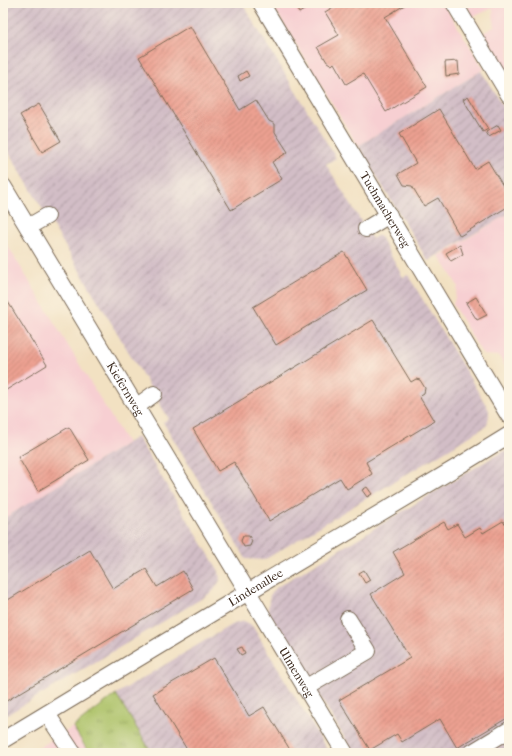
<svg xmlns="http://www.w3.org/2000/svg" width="512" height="756" font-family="'IM FELL French Canon',serif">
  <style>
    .built { fill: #f7cfd2 }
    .industrial { fill: url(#industrial-furrows) }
    .grass { fill: url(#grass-tufts); stroke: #737642 }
    .building { fill: url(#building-hatch) }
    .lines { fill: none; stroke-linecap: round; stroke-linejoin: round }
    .minor-casing { stroke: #7b6a57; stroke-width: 18 }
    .minor { stroke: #fff; stroke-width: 16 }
    .labels { text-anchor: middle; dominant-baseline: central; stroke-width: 3.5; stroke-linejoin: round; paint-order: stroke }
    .street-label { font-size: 12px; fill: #3b2a1e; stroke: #fcf5e5 }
  </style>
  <defs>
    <pattern id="industrial-furrows" width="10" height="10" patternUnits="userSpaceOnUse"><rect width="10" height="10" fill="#d2bdc6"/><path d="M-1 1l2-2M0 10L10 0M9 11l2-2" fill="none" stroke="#ac9aa0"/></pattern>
    <pattern id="grass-tufts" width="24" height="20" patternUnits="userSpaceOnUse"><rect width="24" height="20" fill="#abc166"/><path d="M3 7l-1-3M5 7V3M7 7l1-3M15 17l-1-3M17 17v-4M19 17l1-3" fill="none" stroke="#8c9d53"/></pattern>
    <pattern id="building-hatch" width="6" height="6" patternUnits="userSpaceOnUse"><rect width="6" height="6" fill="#eca091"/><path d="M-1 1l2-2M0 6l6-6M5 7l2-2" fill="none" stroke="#c08376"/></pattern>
  </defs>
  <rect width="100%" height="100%" fill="#fcf5e5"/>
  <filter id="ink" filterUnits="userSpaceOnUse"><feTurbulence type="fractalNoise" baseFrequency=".025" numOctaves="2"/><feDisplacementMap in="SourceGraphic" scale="8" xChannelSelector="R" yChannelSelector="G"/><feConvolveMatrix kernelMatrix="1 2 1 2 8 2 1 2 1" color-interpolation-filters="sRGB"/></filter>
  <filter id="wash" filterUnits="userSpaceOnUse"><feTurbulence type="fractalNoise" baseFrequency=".012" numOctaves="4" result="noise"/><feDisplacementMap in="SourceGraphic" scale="16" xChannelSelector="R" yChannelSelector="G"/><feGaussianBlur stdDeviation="0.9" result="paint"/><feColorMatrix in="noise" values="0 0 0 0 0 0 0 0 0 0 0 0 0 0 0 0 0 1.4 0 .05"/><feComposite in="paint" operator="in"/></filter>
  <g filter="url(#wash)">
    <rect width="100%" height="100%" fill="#f2e1c2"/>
    <g class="built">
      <path d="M271,3H443L484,69L358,146Z"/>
      <path d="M465,3H509V76L483,33L494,27L493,8L473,17Z"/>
      <path d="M509,213V373L499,356L483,355L453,305L458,286L439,256Z"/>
      <path d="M3,238L127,443L3,519Z"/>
      <path d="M73,727L89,753H30Z"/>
    </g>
    <g class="industrial">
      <path d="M3,3H242L336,158L326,164L372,239L379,235L403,277L408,275L489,410V416L487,425L485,427L264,560L246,559L163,422L169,419L3,143Z"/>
      <path d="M481,71L509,116V213L428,261L358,146Z"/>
      <path d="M137,437L219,571L220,580L218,584L213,591L206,596L3,717V519Z"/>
      <path d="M505,451H509V753H354L270,615L268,609L269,600L270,595L277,587L493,457Z"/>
      <path d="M243,621L250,624L253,627L329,753H152L116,694L231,625Z"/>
    </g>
    <path class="grass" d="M116,694L152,753H89L73,727Z"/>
    <g id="blocks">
      <g class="building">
        <path d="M293,3H316L299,13Z"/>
        <path d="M340,3H408L385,17L427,87L386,112L363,74L346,84L334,63L332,65L327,62L318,47L339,35L325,12Z"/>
        <path d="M190,26L240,110L256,100L269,121L275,124V132L288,152L272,162L282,179L231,210L139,57Z"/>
        <path d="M458,61L459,74L446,76L445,62Z"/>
        <path d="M246,71L249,76L240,81L238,76Z"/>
        <path d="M468,96L488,129L483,132L463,99Z"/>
        <path d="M39,104L61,141L42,152L20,115Z"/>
        <path d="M439,109L475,169L488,161L509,196V206L460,236L438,198L424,206L412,186L404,185L398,174L416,163L399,134Z"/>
        <path d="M498,125L501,130L489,137L486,132Z"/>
        <path d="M460,245L463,254L451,261L446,253Z"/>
        <path d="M344,252L367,290L276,345L253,307Z"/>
        <path d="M3,294L47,365L3,392Z"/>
        <path d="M476,297L487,315L477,320L466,303Z"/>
        <path d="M373,320L411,382L416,379L420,380L425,388L424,393L419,396L434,421L366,462L372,474L347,489L340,478L269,521L234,462L218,471L193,429Z"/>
        <path d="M69,427L89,460L38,491L18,457Z"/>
        <path d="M367,487L372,494L367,497L362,490Z"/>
        <path d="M503,521L509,531V717L457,748L440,719L402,742L397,734L370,750L339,700L410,658L371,594L405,573L393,552L444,522L448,529L457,524L465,537L480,528L483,533Z"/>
        <path d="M243,536H249L252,541L250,546L244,547L241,541Z"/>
        <path d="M90,550L113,589L146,569L157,587L183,571L193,589L3,703V603Z"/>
        <path d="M364,570L370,580L365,583L359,573Z"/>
        <path d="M242,647L245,653L241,655L237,649Z"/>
        <path d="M214,658L249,716L264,707L292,753H189L153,694Z"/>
      </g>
    </g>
  </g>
  <g filter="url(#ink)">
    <use href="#blocks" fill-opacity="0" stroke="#7b6a57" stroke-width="1"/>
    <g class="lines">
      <g class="minor-casing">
        <g id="minor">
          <path id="s1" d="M261,3L509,416"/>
          <path d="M454,3L509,95"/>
          <path id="s2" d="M3,186L345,753"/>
          <path d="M28,227L47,216"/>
          <path d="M366,229L389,215"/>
          <path d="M136,407L154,394"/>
          <path d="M305,688L368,651L348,619"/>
          <path d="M47,714L73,753"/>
          <path id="s3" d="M3,740L248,592L457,467L509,435"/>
          <path d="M471,753L509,730"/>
        </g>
      </g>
      <use href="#minor" class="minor"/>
    </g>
  </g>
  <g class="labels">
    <g class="street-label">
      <text stroke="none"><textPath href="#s1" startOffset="241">Tuchmacherweg</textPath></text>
      <text stroke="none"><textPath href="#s2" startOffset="237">Kiefernweg</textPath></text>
      <text stroke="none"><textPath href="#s3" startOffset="295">Lindenallee</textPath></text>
      <text stroke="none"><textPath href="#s2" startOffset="568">Ulmenweg</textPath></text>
    </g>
  </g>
  <rect width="512" height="756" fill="none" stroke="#fcf5e5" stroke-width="16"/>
</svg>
